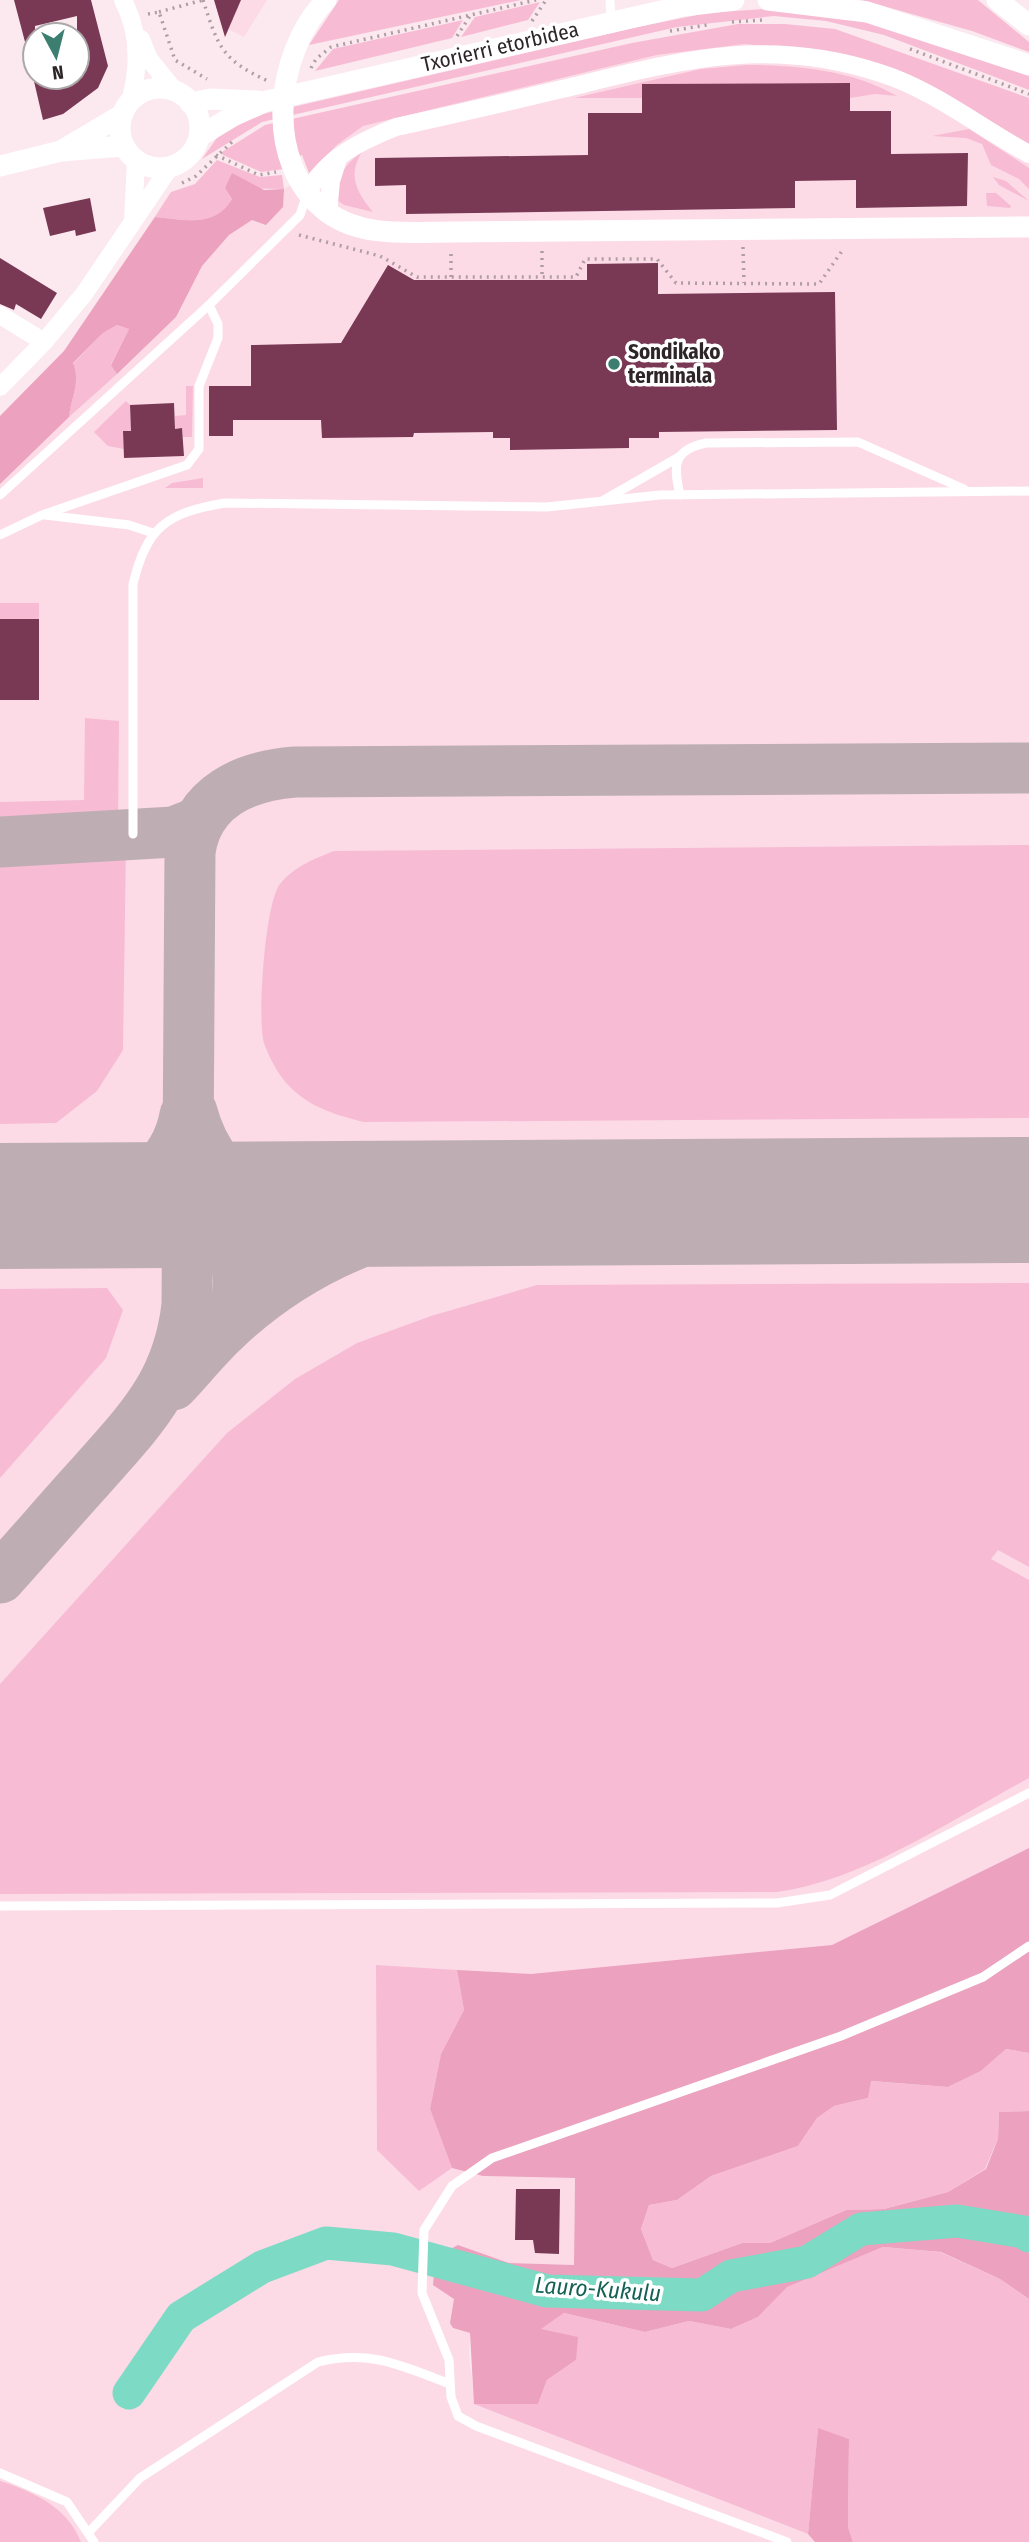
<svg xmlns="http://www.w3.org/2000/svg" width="1029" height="2542" font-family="'Fira Sans Condensed',sans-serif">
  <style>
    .built { fill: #fcdbe7 }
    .green { fill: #f7bcd3 }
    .forest { fill: #eca1be }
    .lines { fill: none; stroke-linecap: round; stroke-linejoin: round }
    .river { stroke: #7cdac5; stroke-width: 33 }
    .taxiway { stroke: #beaeb4; stroke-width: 51 }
    .runway { stroke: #beaeb4; stroke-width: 126 }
    .building { fill: #793955 }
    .path { stroke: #ae9ea3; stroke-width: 3.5; stroke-dasharray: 2 5; stroke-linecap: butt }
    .service { stroke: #fff; stroke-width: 9 }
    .minor { stroke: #fff; stroke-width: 18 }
    .tertiary { stroke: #fff; stroke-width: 21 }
    .poi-dot { fill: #3c7f71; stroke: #fff; stroke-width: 2.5 }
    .labels { text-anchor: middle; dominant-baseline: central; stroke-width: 7; stroke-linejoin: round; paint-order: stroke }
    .street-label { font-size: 21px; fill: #2e2528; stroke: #fff }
    .poi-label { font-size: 21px; font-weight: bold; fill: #2e2528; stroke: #fff; text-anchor: start }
    .water-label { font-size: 23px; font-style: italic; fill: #156255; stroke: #fff }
  </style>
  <rect width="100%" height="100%" fill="#fce8ef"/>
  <g class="built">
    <path d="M214,0H267L244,37L222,26Z"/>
    <path d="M745,44L823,52L1029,147V1957L485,2175L575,2178L574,2265L509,2263L458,2245L453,2328L470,2333L469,2355L475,2404L808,2534L815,2542H0V416L64,351L171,192L195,184L214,164L264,190L284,189L309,173L337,145L363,126L658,55Z"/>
  </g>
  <g class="green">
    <path d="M339,0H521L309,45Z"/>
    <path d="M862,0H978L1029,42V52L972,31Z"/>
    <path d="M540,2L528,20L461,37L475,17Z"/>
    <path d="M779,8L863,20L1029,75V90L884,35L826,21L774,16L677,27L262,122L202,159L219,135L258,115L638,27L707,13Z"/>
    <path d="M463,20L452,38L315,71L333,49Z"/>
    <path d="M738,24H785L835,29L1029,98V147L823,52L745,44L657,55L363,126L337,145L309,173L302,155L282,163L284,169L261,172L223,155L222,152L265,125L632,43Z"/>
    <path d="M747,65C797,65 853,70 897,96L875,94L850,98V83L643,84L642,98H574L701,69Z"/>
    <path d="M969,129L1029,168V189L1019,179L991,165L982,144L966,138L932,136Z"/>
    <path d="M362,152C347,175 357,193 373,212L344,205L337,200C335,178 344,165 362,152Z"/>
    <path d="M217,160L260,177L282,175L284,189L225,188L232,199C215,228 184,220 155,217L171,192L195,184Z"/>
    <path d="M993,177L1006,181L1029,201L999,185Z"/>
    <path d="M986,193H996L1011,206L1010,208L987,206Z"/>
    <path d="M117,325L129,329L111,364L117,374L69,417C71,398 81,382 73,364L103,333Z"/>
    <path d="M186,386H193L192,437H183L182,429H175V416L186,415Z"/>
    <path d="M126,401L130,405L131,431H123L124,449L108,446L94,432Z"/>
    <path d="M203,478V488H165L172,483Z"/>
    <rect x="0" y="603" width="39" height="16"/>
    <path d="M85,718L119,721L118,826L0,831V802L84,800Z"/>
    <path d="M1029,845V1118L364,1122C330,1114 298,1103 278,1072C273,1064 267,1052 264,1043C257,1020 265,902 280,884C293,867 316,858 334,851Z"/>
    <path d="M126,846L123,1050L97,1091L56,1123L0,1124V851Z"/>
    <path d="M1029,1283V1567L998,1550L991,1559L1029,1580V1778C953,1819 862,1881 777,1892L0,1894V1684L227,1433L295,1379L357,1343L431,1316L537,1285Z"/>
    <path d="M107,1288L123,1310L106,1358L0,1478V1289Z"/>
    <path d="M376,1965L457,1970L464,2010L441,2054L430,2109L452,2168L419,2191L377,2150Z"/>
    <path d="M1006,2049L1029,2053V2111L999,2112L998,2139L985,2169L948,2192L884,2209L846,2210L770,2243H742L672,2268L653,2260L641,2229L649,2205L677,2200L711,2176L798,2146L817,2118L834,2106L868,2098L870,2081L948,2087L981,2071Z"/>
    <path d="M883,2247L940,2252L1000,2279L1029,2299V2542H853L848,2527L849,2439L818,2429L808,2534L474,2404H538L547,2380L576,2360L540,2329L564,2313L645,2332L689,2321L731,2329L758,2317L786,2287Z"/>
    <path d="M0,2481C34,2492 67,2507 81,2542H0Z"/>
  </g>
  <g class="forest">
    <path d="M232,173L264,190L284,189L283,207L266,225L252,220L229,235L202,266L176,317L117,374L111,365L129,329L117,325L103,333L73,363C81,383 71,397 69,417L0,484V416L64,351L155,217C184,220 215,228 232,199L225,188Z"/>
    <path d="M1029,1848V2053L1006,2049L981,2071L948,2087L871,2081L868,2098L834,2106L817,2118L798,2146L711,2176L677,2200L649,2205L641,2229L653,2260L672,2268L742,2243H770L846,2210L884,2209L948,2192L986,2169L998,2139L999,2112L1029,2111V2299L1000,2279L941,2252L883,2247L787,2287L758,2317L731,2329L689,2321L645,2332L564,2313L541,2329L578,2337L576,2360L547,2380L538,2404H474L470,2333L453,2328L450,2323L454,2299L433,2285L435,2257L458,2245L509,2263L574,2265L575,2178L483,2176L452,2168L430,2109L441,2054L464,2010L457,1970L531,1974L832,1945Z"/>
    <path d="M818,2428L849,2439L848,2527L853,2542H815L808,2534Z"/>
  </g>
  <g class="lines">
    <path class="river" d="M129,2393L181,2317L262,2267L326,2243L393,2249L547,2291L702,2295L731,2276L807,2262L861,2229L957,2221L1024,2232L1029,2236"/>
    <g class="taxiway">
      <path d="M0,842L174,832L199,822"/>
      <path d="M192,1112C202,1150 228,1189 266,1200C280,1204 296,1203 310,1204"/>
      <path d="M166,1205C228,1223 258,1269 225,1329"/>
      <path d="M82,1206C131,1198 176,1168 185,1115"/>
      <path d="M173,1385C190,1367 206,1347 224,1330C313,1245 416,1215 535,1203"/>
      <path d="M0,1578C30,1545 59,1511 89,1478C139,1421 178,1385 187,1305L190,852C197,796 245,776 295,772L1029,768"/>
    </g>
    <path class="runway" d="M0,1206L1029,1200"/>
  </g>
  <g class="building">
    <path d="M14,0H91L108,66L98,88L63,114L43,120L33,77H77V16L35,26V61H30Z"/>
    <path d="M214,0H241L225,37Z"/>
    <path d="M850,83V111H891V154L968,153L967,206L856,208V180L795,181V208L406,214V185L375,186V158L588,155V113H642V84Z"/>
    <path d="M90,198L96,231L76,236L75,230L50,236L43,208Z"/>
    <path d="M0,258L57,293L41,319L16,304L14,310L0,304Z"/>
    <path d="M658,263V294L835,292L837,430L659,432V438H629V448L510,450V438H493V432L414,433L413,437L322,438L321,420H233V436H209V386H251V345L341,343L388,265L414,280H587V264Z"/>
    <path d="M174,403L175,429L182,428L184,456L124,458L123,431H131L130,405Z"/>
    <rect x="0" y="619" width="39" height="81"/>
    <path d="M516,2189H560L559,2254L535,2253L533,2240H515Z"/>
  </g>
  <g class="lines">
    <g class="path">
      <path d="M203,0C218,47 222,60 268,81"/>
      <path d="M159,12L203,0"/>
      <path d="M148,14L159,12L175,60L207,79"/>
      <path d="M532,21L546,0"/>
      <path d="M732,22L763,20"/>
      <path d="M670,31L707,25"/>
      <path d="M457,36L470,16"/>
      <path d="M910,49L1029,94"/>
      <path d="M311,68L316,59L331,47L536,0"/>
      <path d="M216,155L259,175L276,172"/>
      <path d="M182,183L196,176L233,141"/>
      <path d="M299,235L380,256L417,277H576L585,259H657L676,283L819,284L844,248"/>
      <path d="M743,247L744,283"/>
      <path d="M542,251V277"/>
      <path d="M451,277V251"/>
    </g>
    <g class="service">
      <path d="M610,0L611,22"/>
      <path d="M0,495L209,305L292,223L300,215L307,194"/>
      <path d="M680,495C673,465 673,450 706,443L858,442L964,489"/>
      <path d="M604,500L679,457"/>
      <path d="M45,515L129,525L153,533"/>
      <path d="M0,535L42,515L187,465L199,449V386L218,338V324L209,305"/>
      <path d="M133,834V584C147,527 166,513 225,503L547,507L660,495L1029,491"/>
      <path d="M0,1906L777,1903L830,1895L1029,1793"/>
      <path d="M0,2473L67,2502L94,2542"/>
      <path d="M89,2532L140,2478L318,2362C370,2349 402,2366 450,2384"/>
      <path d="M787,2542L476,2426L458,2416L451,2397L449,2360L422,2293L424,2230L452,2186L492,2158L841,2036L983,1977L1029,1946"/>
    </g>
    <g class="minor">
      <path d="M123,0C139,31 140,64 131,98"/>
      <path d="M141,39L149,59L174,90"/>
      <path d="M308,192C327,157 361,141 396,127C451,115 507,102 562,89C675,62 764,35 880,73C934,90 979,127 1029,154"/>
      <path d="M328,213L331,181L338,159"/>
      <path d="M133,221L136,160"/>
      <path d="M0,315L44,342"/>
      <path d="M0,387L44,342L84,294L170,167"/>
    </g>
    <g class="tertiary">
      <path d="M326,0C275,53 262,163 327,212C362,238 411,232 452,232L1029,227"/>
      <path d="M768,0L867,12L1029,65"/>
      <path d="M997,0L1029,25"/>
      <circle cx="160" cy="128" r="40"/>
      <path d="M190,103L211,99L258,101"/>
      <path d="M200,136L233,116L267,101L683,6L734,0"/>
      <path d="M64,149L123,114"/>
      <path d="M0,166L61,151L123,146"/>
    </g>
  </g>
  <circle class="poi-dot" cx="614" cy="364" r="7"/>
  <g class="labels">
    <g class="street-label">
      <text transform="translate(500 47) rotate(-13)">Txorierri etorbidea</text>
    </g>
    <g class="poi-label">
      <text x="628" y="352">Sondikako<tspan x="628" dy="24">terminala</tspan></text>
    </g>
    <g class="water-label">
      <text transform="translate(598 2289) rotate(4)">Lauro-Kukulu</text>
    </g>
  </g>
  <g transform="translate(56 56) rotate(173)"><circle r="33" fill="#ffffff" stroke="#aba8a9" stroke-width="2"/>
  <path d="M0-5L12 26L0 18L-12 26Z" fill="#3c7f71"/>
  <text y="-10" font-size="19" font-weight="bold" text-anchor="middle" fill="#2e2528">N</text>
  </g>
</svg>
